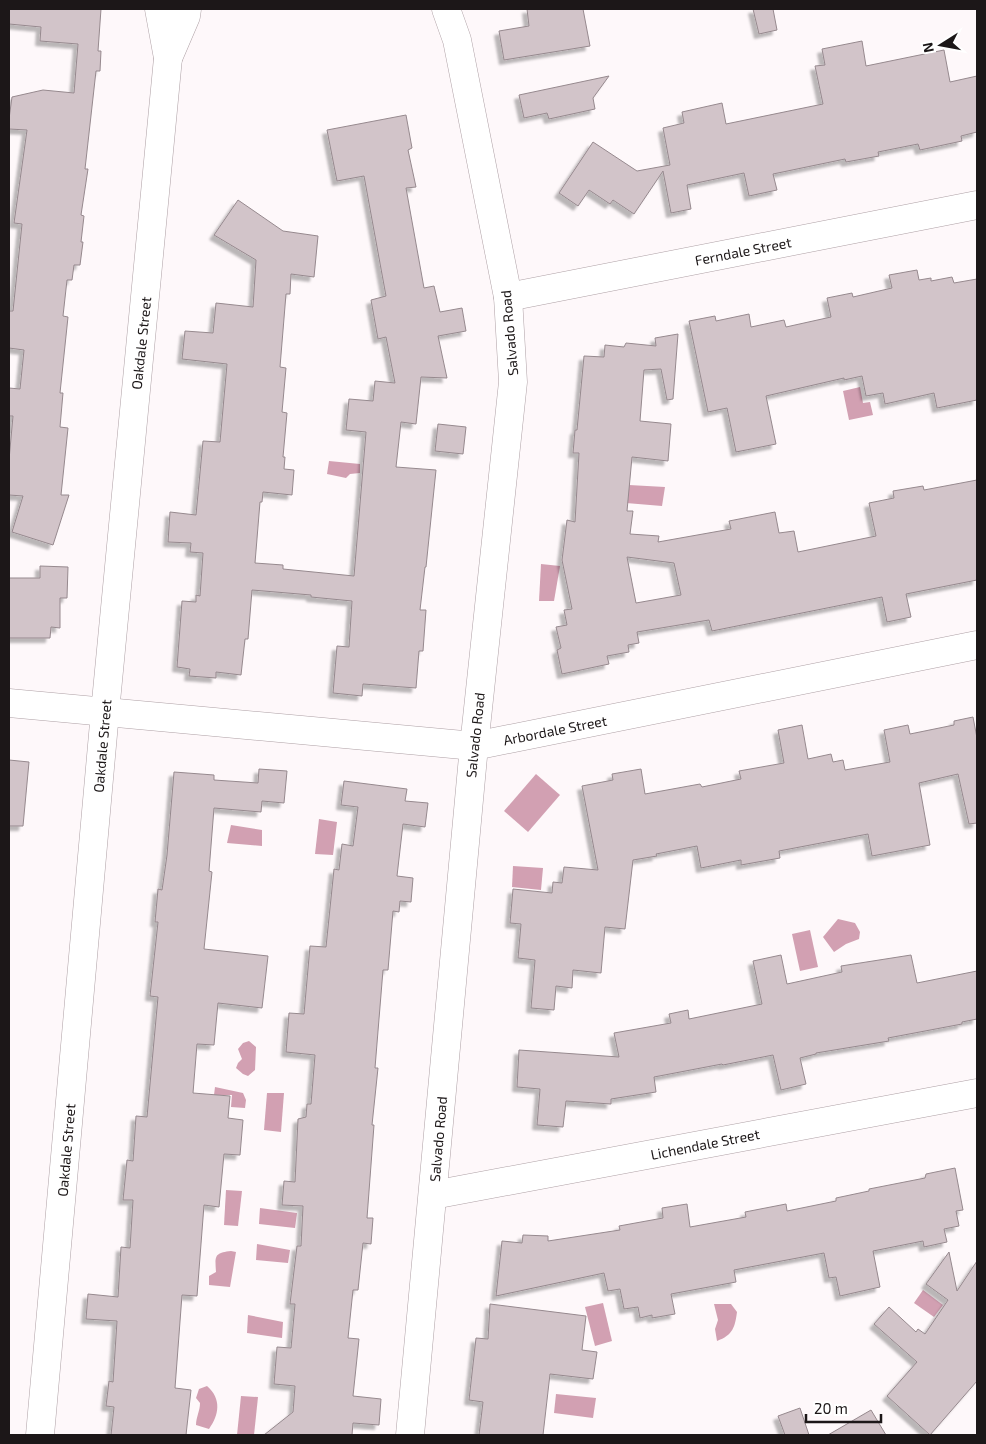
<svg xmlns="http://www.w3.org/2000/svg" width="986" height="1444" font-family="'Exo 2',sans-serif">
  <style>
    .water { fill: #d2a0b2 }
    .building { fill: #d2c4c9; stroke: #96898e; fill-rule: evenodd; filter: url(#shadow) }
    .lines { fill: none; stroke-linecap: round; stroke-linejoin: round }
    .minor-casing { stroke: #aea0a5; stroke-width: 29 }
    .minor { stroke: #fff; stroke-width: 28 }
    .labels { text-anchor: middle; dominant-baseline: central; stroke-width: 4; stroke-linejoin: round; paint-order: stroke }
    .street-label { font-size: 14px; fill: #1c1718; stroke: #fff }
  </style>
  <defs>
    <filter id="shadow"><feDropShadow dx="-4.5" dy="4.5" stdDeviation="1" flood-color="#0004"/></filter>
  </defs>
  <rect width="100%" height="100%" fill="#fef8fa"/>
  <g class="water">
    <path d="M860,387L863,403L870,402L873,415L849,420L843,391Z"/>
    <path d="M329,461L360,464V473L350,474L346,478L327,474Z"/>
    <path d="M629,485L665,487L662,506L626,503Z"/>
    <path d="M541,564L560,566L554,601H539Z"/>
    <path d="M536,774L560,795L528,832L504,811Z"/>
    <path d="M319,819L337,822L333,855L315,854Z"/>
    <path d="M231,825L262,830V846L227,843Z"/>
    <path d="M513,866L543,868L541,890L512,887Z"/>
    <path d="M838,919L855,923L860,932L859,939L846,944L834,952L823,937Z"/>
    <path d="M810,930L818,967L800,971L792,934Z"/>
    <path d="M249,1041L256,1047L255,1070L248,1076L243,1074L236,1068L238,1063L242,1059L238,1049L243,1043Z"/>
    <path d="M215,1087L243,1093L246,1100L245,1108L231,1107L232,1095H214Z"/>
    <path d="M267,1093H284L281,1132L264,1130Z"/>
    <path d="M226,1190L242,1191L238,1226L224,1225Z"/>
    <path d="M260,1208L297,1213L295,1228L259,1224Z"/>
    <path d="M257,1244L290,1250L288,1263L256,1260Z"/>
    <path d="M231,1251L236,1252L230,1287L209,1285V1276L216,1272C215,1256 214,1253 231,1251Z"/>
    <path d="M923,1290L943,1305L934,1317L914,1303Z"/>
    <path d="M603,1303L612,1341L595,1346L585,1307Z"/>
    <path d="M714,1304H731L737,1312C735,1327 733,1335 717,1341L715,1329L718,1320Z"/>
    <path d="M248,1315L283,1322L282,1338L247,1333Z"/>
    <path d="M207,1386C222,1399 219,1415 209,1429L196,1425C196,1417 200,1411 200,1403L196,1398L199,1389Z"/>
    <path d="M556,1394L596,1398L593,1418L554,1413Z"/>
    <path d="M241,1396L258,1397L254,1435H237Z"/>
  </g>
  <g class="building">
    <path d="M9,9H101L98,51H101L100,71H96L85,169H88L81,215L84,216L81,242H83L80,265H74L72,280H67L63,316L68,317L60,393H63L60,427L68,428L61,495H69L53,545L12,532L23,496L9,495V460L13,416H9V388L20,389L24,350L9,348V311H13L22,224L14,223L27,130L9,129V119L12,97L43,90L74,93L78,44L40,41L41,27L9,24Z"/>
    <path d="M527,9H583L590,46L504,60L499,31L529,26Z"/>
    <path d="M753,9H773L777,30L759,34Z"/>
    <path d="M862,41L866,66L944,50L950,82L977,76V132L961,136L962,141L920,150L918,144L878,152L879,156L846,162L845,159L773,174L777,190L749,196L744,173L687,185L691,209L671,213L663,171L634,214L613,200L610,204L589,190L578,206L559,193L593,142L637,171L670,165L663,128L684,123L682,112L722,103L726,124L823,104L815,66L825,65L822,49Z"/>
    <path d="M609,76L593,98L595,109L549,119L547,113L524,118L519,95Z"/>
    <path d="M406,115L412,148L408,150L416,187L406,188L424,288L434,286L440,312L462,308L466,331L438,336L447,378L421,377L416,424L401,422L396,467L436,470L426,567H425L420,610H426L423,651H419L416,688L363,684L362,696L333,693L337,646L349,647L352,601L311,597V595L252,590L248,639H245L241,675L216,672V678L189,676L190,669L177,667L182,601L196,602V595L200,596L203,553L190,552L191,543L168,542L170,512L196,515L203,441L220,442L227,364L182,359L185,331L213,333L216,303L253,307L256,260L214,235L238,200L283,231L318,236L314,277L291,274L290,294H286L280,367L286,368L282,412L287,413L283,457H285L284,469L294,470L292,495L263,492L262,502H260L255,563L283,565V569L354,576L366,432L346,430L349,399L373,401L375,381L395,383L386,337L378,339L371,300L386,296L364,176L337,181L327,130Z"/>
    <path d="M917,270L919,280L931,278V281L952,277L954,283L977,279V400L937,408L934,393L885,404L883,393L866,396L862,376L844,380V378L766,396L776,444L736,452L727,408L708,412L689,321L715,316L716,321L749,314L751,327L784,320L786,327L831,317L827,298L852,293L853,297L892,288L889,275Z"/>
    <path d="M678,334L673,399L667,400L661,369L644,370L640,421L671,424L668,461L632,457L627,511H633L630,534L659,536L658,542L731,529L729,521L775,512L779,533L794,531L798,552L876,536L869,503L894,498L893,491L923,486L924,490L977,480V580L906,594L911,617L887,622L882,597L712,631L709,620L637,632L639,643L628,645L629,652L607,656L609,664L562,674L557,650L561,648L556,627L567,625L564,610L572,609L562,560L567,520L575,522L579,453H573L575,430H577L584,356L604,357L605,345L624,347L626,343L656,346L655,338ZM627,557L674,563L681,595L636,603Z"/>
    <path d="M438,424L466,427L463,454L435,451Z"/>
    <path d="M40,566L68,567L67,598H60V628L51,627L50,638H9V578H40Z"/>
    <path d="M973,717L977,738V823L969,824L958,774L919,783L930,845L872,856L868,834L779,851L780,858L741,865V860L701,868L697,846L656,854L657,856L633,860L625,929L605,927L601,973L573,970L572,988L556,986L554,1010L531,1008L535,960L518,958L521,924L510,923L513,889L552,893L553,882L562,883L564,867L598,870L582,786L613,780L612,774L641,769L645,794L700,784L702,787L741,779L739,771L784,763L778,730L802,725L808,759L831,754L833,762L843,760L845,770L890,762L884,730L908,725L910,734L954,725V721Z"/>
    <path d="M9,760L29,762L23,826H9Z"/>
    <path d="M259,769L287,771L284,803L262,801L261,812L214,808L209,871L212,872L204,949L268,956L262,1008L218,1003L214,1045L197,1044L193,1093L230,1096L228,1118L243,1120L240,1155L224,1154L219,1207L204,1205L197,1296L182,1295L175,1388L191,1390L186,1435H111L114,1407L106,1406L109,1381L113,1382L117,1321L86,1319L88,1294L118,1297L121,1247L130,1248L133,1200H123L127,1160L133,1161L136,1116L147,1117L158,997L150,996L158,922H155L158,889L162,890L167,855L174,772L214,775V780L258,783Z"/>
    <path d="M344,781L407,789L405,801L428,803L425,827L403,824L397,876L413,878L411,902L400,901L399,912L393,911L388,970H383L375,1068H378L372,1125H374L367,1218H373L371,1244L363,1243L358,1290H353L348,1338L359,1339L353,1396L381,1399L379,1425L353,1423L352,1435H264L293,1412L295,1386L274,1384L277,1347L291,1348L295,1304H290L297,1246H301L303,1206L282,1205L284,1181L295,1182L298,1119L306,1117L307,1104H311L315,1055L286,1052L289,1013L304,1014L310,946L326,947L334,869L339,870L342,844L353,846L358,807L341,805Z"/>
    <path d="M781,955L787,984L842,972L841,966L911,955L917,983L977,971V1019L962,1022V1024L888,1038L889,1041L816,1053V1054L800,1058L806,1084L781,1090L773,1055L723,1065L722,1064L654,1077L656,1092L611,1099V1104L566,1101L563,1127L537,1125L540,1089L517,1087L519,1050L619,1057L614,1033L671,1023L669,1014L688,1010L689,1019L762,1004L753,961Z"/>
    <path d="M955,1168L963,1210L956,1211L959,1226L944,1229L947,1242L924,1247L923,1241L873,1251L880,1287L840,1296L836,1277L829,1278L824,1253L734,1270L736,1282L671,1294L675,1314L652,1318V1315L640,1318L638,1307L624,1309L620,1289L608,1291L604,1273L496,1296L502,1241L522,1243L523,1235L548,1236V1241L620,1230L619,1226L663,1218L662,1208L687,1204L690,1227L746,1217L745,1212L786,1204L787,1211L836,1201V1198L869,1191V1189L925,1178L926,1174Z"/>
    <path d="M949,1252L957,1291L977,1261V1381L930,1435L887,1396L917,1362L874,1324L889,1307L916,1332L918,1329L925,1334L948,1300L926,1284Z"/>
    <path d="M490,1304L586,1316L582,1350L597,1352L593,1379L550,1374L543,1435H479L483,1402L469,1400L476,1338L488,1339Z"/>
    <path d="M800,1408L809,1435H785L778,1416Z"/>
    <path d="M871,1410L886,1435H828Z"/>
  </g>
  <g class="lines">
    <g class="minor-casing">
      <g id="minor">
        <path d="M168,58L186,16L187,9"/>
        <path d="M508,297L977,205"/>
        <path d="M9,703L474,746L977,645"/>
        <path d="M433,1195L977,1093"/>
        <path d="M40,1435L105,712L168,58L159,9"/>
        <path d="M410,1435L474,746L513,382L508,297L457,40L446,9"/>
      </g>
    </g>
    <use href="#minor" class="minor"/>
  </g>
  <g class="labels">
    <g class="street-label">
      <text transform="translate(743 251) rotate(-11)">Ferndale Street</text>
      <text transform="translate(509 333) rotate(-95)">Salvado Road</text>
      <text transform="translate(141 343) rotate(-84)">Oakdale Street</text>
      <text transform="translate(555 730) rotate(-11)">Arbordale Street</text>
      <text transform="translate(475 735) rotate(-84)">Salvado Road</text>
      <text transform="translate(102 746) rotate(-85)">Oakdale Street</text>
      <text transform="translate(438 1139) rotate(-85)">Salvado Road</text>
      <text transform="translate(705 1144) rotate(-11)">Lichendale Street</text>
      <text transform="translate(66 1150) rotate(-85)">Oakdale Street</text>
    </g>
  </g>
  <rect width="986" height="1444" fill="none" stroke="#1c1718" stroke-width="20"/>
  <g transform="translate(941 45) rotate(259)" stroke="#ffffff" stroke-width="4" paint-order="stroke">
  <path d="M0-4L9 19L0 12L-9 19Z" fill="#1c1718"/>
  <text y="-8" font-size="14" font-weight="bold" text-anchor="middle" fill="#1c1718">N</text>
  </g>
  <path d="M806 1414v8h75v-8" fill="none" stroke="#1c1718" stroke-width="2.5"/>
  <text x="814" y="1414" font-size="15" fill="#1c1718" stroke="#ffffff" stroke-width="4" paint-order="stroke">20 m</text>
</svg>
